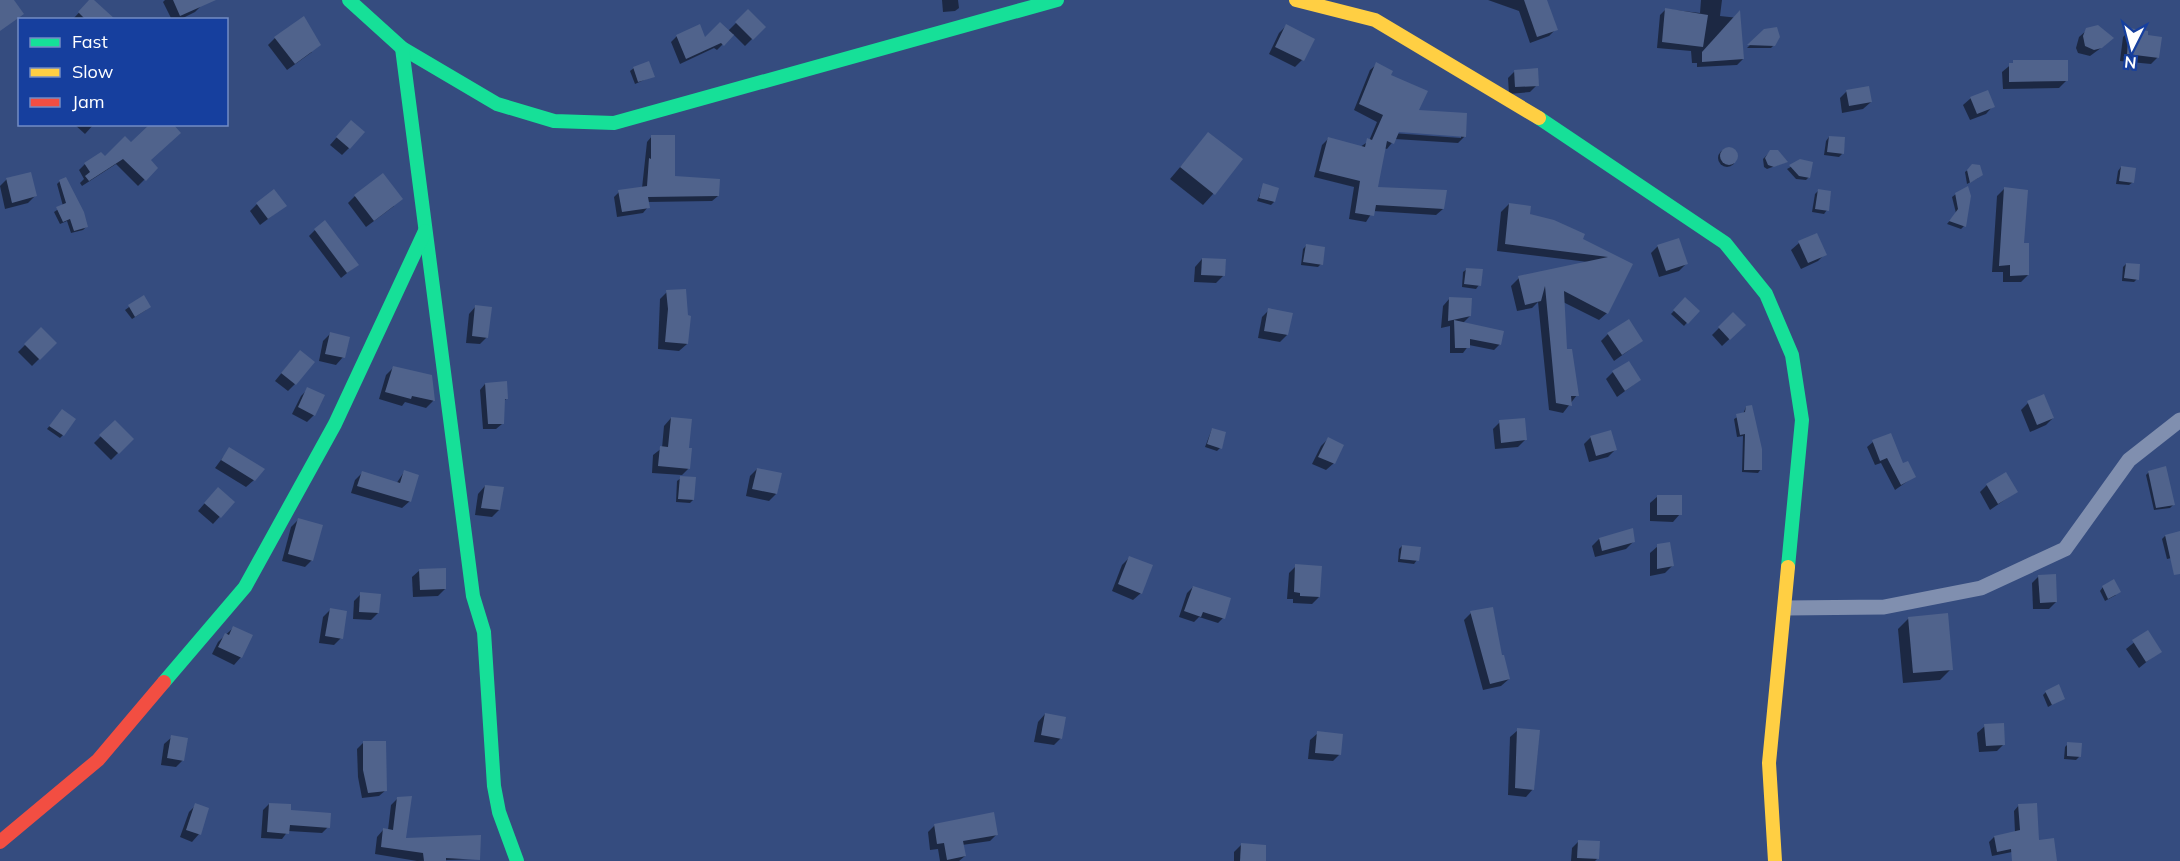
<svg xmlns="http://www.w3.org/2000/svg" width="2180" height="861" font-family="Mulish,sans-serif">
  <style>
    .shadow { fill: #0007; fill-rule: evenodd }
    .building { fill: #50638c }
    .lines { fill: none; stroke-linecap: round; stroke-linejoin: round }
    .street { stroke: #808faf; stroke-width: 15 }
    .fast { stroke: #16e098; stroke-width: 14 }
    .slow { stroke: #ffcf43; stroke-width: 14 }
    .jam { stroke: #f24e42; stroke-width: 14 }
  </style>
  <rect width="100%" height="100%" fill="#354c7f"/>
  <g class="shadow">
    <path d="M91,0L106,20H72Z"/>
    <path d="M165,0H199L202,5L195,12L179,20H172L163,2Z"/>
    <path d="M942,0H958L959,8L955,11L943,12Z"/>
    <path d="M1488,0H1546L1556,29L1549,36L1530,43L1519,11Z"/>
    <path d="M1701,0H1722L1720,16L1739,18L1743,59L1737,65L1697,67V63H1692L1691,51L1657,48L1660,15L1666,9L1700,13Z"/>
    <path d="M748,11L764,27L745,46L733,34L717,50L714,48L680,64L671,42L677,36L705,39L728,31Z"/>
    <path d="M1286,26L1313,39L1302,60L1295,67L1269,54L1279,33Z"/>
    <path d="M1765,30L1774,45L1771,48H1747Z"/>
    <path d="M2087,30L2105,45L2090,56L2078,53L2076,48L2079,37Z"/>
    <path d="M2130,30L2158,57L2151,64L2120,61L2123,37Z"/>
    <path d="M275,38L312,52L287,70L268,45Z"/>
    <path d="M2014,62L2067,80L2059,88L2003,89L2002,72Z"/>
    <path d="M1377,64L1417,111L1465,136L1458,143L1395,139L1387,149L1384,148L1376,188L1443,209L1436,215L1373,211L1366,222L1349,219L1354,187L1314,177L1322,145L1328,139L1360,147L1369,141L1377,122L1354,110L1370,70ZM1392,130L1461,135V138L1392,133Z"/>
    <path d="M634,68L653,76L635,84L630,71Z"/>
    <path d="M1515,71L1537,85L1530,92L1509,94L1508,78Z"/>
    <path d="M1847,91L1871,102L1863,109L1842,113L1840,98Z"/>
    <path d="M1971,98L1993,106L1986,114L1970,120L1963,105Z"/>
    <path d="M74,124H94L85,134Z"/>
    <path d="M344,129L349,148L342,155L330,145Z"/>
    <path d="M1208,134L1213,194L1203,205L1170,179Z"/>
    <path d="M652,136L674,178L718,196L712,201L648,202V207L643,213L617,217L614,197L619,192L642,188L647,142Z"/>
    <path d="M1829,137L1842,154L1839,157L1824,155L1826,141Z"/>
    <path d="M125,138L156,168L138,186L116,164L82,186L80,183L84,179L79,170L85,164L104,159Z"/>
    <circle cx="1727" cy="158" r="9"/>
    <path d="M1770,152L1786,162L1767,169L1764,167L1763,159Z"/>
    <path d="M1803,160L1809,177L1806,180L1796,179L1787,169Z"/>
    <path d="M2121,167L2133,182L2129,185L2116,184L2118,171Z"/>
    <path d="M1969,169L1978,178L1967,184L1965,172Z"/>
    <path d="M7,179L35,196L28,203L5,209L0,186Z"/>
    <path d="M60,181L86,227L83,230L71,233L67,221L60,224L54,212L63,206L57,184Z"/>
    <path d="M1264,185L1274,202L1271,205L1257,201Z"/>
    <path d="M2004,189L2028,275L2021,282H2003V272H1992L1997,196Z"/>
    <path d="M1818,191L1827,210L1824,214L1812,212L1815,194Z"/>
    <path d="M1956,194L1964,226L1961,229L1947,224L1956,213L1952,197Z"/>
    <path d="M355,196L394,206L366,227L348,203Z"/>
    <path d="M257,204L285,206L260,225L250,211Z"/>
    <path d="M1509,204L1631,265L1607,313L1599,320L1563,302L1566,351L1577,395L1563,413L1549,410L1538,302L1532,308L1517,311L1511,286L1519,278L1588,262L1497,251L1501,212Z"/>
    <path d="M315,230L357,265L341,278L309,236Z"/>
    <path d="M1816,234L1825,254L1818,261L1801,269L1791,250L1799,243Z"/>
    <path d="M1306,246L1321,264L1318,267L1301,265L1303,249Z"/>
    <path d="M1658,246L1686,264L1679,271L1659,277L1651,253Z"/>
    <path d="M1202,259L1223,276L1216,283L1194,282L1195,267Z"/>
    <path d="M2126,264L2137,279L2134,282L2122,281L2123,267Z"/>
    <path d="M1467,269L1479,285L1476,289L1462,287L1463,272Z"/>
    <path d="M667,292L687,317V344L679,351L658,349L660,299Z"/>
    <path d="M143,297L146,310L132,319L125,310Z"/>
    <path d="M1450,298L1470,316L1462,324L1500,344L1494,350L1469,345L1463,353H1450V326L1441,328L1443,306Z"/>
    <path d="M1685,299L1697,311L1684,326L1671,314Z"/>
    <path d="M476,306L487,337L480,344L466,343L469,314Z"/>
    <path d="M1269,310L1287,335L1280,342L1258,338L1262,317Z"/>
    <path d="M1733,314L1744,325L1722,346L1712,335Z"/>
    <path d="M41,329L55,343L32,366L18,352Z"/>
    <path d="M330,334L343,357L336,365L319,361L323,341Z"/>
    <path d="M1608,334L1642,341L1614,361L1601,341Z"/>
    <path d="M293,359L295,384L288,391L275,381Z"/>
    <path d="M394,367L430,376L433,401L426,408L405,402L402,406L379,399L386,375Z"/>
    <path d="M1613,372L1640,380L1617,397L1606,379Z"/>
    <path d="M485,384L507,398L503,402L502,424L496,429H483L480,390Z"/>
    <path d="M308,389L314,415L307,422L292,414L301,396Z"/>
    <path d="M2028,403L2053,418L2046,425L2030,432L2021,410Z"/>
    <path d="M1746,407L1761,469L1758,473L1742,472L1743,436L1737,437L1734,419L1743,414Z"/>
    <path d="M59,414L63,435L60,438L47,429Z"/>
    <path d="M671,418L689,468L682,475L652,473L653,455L662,448L664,426Z"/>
    <path d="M115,422L132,439L111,460L94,443Z"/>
    <path d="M1500,422L1525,440L1518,447L1495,449L1493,429Z"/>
    <path d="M1212,429L1220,448L1217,451L1205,447Z"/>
    <path d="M1591,437L1615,450L1608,457L1589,462L1584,444Z"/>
    <path d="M1328,439L1334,463L1326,470L1312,464L1321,446Z"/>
    <path d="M1873,442L1902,466L1915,476L1895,490L1881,463L1875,465L1867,447Z"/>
    <path d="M229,449L254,480L246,487L215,468Z"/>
    <path d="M757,469L776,494L769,501L746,496L750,476Z"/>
    <path d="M404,472L410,501L402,508L351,493L355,480L362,473L396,484Z"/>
    <path d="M2149,472L2173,505L2170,508L2154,510L2146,475Z"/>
    <path d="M681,478L693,500L690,503L676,502L677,481Z"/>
    <path d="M1987,485L2016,492L1990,510L1980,492Z"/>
    <path d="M485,486L499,510L492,517L475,515L478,494Z"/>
    <path d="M211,496L233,502L213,524L198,511Z"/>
    <path d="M1658,496L1680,514L1673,522L1650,521V503Z"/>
    <path d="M298,520L312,560L305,567L282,561L291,527Z"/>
    <path d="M1632,530L1634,541L1626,549L1595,557L1592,546L1599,539Z"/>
    <path d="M2165,536H2180V556L2167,559L2162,539Z"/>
    <path d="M1402,546L1417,560L1414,564L1398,562L1399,549Z"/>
    <path d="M1658,546L1672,566L1665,573L1650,576V553Z"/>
    <path d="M1129,558L1141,593L1133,600L1112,591L1122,565Z"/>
    <path d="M1296,566L1319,597L1312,604L1293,603V599H1287L1289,573Z"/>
    <path d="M420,570L445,589L438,596L413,597L412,577Z"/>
    <path d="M2039,576L2056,602L2049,609H2033L2032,583Z"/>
    <path d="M1193,587L1223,618L1218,623L1199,617L1194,622L1179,617L1187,593Z"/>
    <path d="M2103,587L2116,595L2105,601L2100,591Z"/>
    <path d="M361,594L378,613L371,620L353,619L354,601Z"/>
    <path d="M330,610L341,638L334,645L319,643L323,617Z"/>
    <path d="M1471,613L1501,657L1509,679L1501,686L1483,690L1464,620Z"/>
    <path d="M1909,618L1951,669L1940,680L1903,683L1898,629Z"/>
    <path d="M233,628L241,657L234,665L212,654L218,642Z"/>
    <path d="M2147,632L2160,651L2139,668L2126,649Z"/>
    <path d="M2046,692L2064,698L2048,707L2043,695Z"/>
    <path d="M1045,714L1061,738L1054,745L1034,742L1038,722Z"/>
    <path d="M1985,726L2004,744L1997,751L1979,752L1977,733Z"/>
    <path d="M1518,730L1533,789L1526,797L1508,795L1510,737Z"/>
    <path d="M1318,733L1340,754L1333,761L1308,759L1310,740Z"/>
    <path d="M172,737L183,760L176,767L161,765L164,744Z"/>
    <path d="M363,743L386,790L379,796L362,798L358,777L357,749Z"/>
    <path d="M2068,744L2080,756L2076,760L2064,759L2065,747Z"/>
    <path d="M398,798L405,840L478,859L417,861L375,854L377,837L383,830H388L391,805Z"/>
    <path d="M269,804L289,812L328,827L322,833L288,831L282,839L261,838L263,810Z"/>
    <path d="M196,805L199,834L192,842L180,837L189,812Z"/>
    <path d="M2019,805L2032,848L1992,856L1989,842L1994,837L2015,833L2014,811Z"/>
    <path d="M935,825L997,834L990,841L962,845L965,856L959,861H940L938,849L930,850L928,832Z"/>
    <path d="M1579,841L1598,858L1595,861H1571L1572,848Z"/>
    <path d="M1241,845L1264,861H1234V852Z"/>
  </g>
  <g class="building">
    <path d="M0,0H14L24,14L0,31Z"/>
    <path d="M89,0H94L116,20H86L78,12Z"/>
    <path d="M173,0H216L180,16Z"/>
    <path d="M1524,0H1547L1558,30L1537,37Z"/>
    <path d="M1665,8L1708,15L1703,47L1662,42Z"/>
    <path d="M748,9L766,27L753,40L735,22Z"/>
    <path d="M1740,10L1744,59L1702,62V52Z"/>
    <path d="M304,16L321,45L295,64L274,37Z"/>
    <path d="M720,22L734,35L724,46L721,43L686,59L676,35L700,24L705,37Z"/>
    <path d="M1286,24L1315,39L1304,61L1275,47Z"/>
    <path d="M2098,25L2114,38L2102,48L2094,50L2085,46L2083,36L2086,28Z"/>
    <path d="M1777,27L1780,37L1775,46L1747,45L1764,29Z"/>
    <path d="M2129,28L2148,31V35L2162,37L2159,58L2127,54Z"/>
    <path d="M2013,60H2068V81L2009,82V63H2013Z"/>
    <path d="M649,61L655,77L638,82L633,67Z"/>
    <path d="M1376,62L1393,71L1391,75L1428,91L1419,110L1467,113L1466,137L1399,132L1394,144L1387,141L1378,187L1447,190L1444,209L1376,205L1374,216L1355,213L1360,181L1319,171L1328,137L1365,147L1367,138L1372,140L1383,115L1359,104Z"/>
    <path d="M1538,68L1539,86L1515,87L1514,70Z"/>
    <path d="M1869,86L1872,102L1849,106L1846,90Z"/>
    <path d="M1988,90L1995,107L1977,114L1970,97Z"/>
    <path d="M351,120L365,132L350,149L336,137Z"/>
    <path d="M150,124H173L181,133L151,160L158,168L146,181L123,159L89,181L85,176L90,172L84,163L101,152L105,156L125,136L131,142Z"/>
    <path d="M1208,132L1243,159L1215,195L1180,167Z"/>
    <path d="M651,135H675V176L720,179L719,196L648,197L650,208L622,212L618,190L647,186L649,158L651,159Z"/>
    <path d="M1829,136L1845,137L1844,154L1827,152Z"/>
    <circle cx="1729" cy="156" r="9"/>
    <path d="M1770,150H1778L1788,162L1774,167L1768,165L1765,158Z"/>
    <path d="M1800,159L1813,162L1810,178L1799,176L1789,165Z"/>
    <path d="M1972,164L1980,165L1983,175L1970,183L1967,170Z"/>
    <path d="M2121,166L2136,168L2134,183L2119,181Z"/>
    <path d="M31,172L37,196L12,203L6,178Z"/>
    <path d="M383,173L403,199L374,221L354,195Z"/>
    <path d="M66,177L84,212L88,227L74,231L70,219L63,222L56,207L66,203L59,180Z"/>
    <path d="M1263,183L1279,188L1275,202L1259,198Z"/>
    <path d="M1968,186L1971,196L1966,227L1949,221L1958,209L1955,193Z"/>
    <path d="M2004,187L2028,190L2024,243H2029V275L2010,276V265L1999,266Z"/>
    <path d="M274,189L287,206L268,219L256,203Z"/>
    <path d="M1818,189L1831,191L1829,211L1815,209Z"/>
    <path d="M1509,203L1531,206L1530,214L1554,220L1585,234L1583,239L1633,264L1608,314L1564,291L1567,349H1572L1579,396H1571L1572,406L1556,403L1545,286L1541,301L1525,305L1518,276L1608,257L1505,244Z"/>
    <path d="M325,220L359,265L347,273L314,229Z"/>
    <path d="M1817,233L1827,255L1808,263L1798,241Z"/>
    <path d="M1679,238L1688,264L1666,271L1657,245Z"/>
    <path d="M1306,244L1325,247L1323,265L1303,262Z"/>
    <path d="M1202,258L1226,259L1225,276L1201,275Z"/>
    <path d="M2126,263L2140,264L2139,280L2124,278Z"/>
    <path d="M1466,268L1483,269L1481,286L1464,284Z"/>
    <path d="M686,289L688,315L691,316L688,344L665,342L668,309L666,290Z"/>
    <path d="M144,295L151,307L135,317L128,305Z"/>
    <path d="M1449,297L1472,298L1471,316L1448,321Z"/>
    <path d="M1685,297L1700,311L1688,324L1673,310Z"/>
    <path d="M475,305L492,307L488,338L472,336Z"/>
    <path d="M1268,308L1293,313L1288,335L1264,331Z"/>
    <path d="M1733,312L1746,325L1730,340L1718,327Z"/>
    <path d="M1629,319L1643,341L1622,355L1607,333Z"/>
    <path d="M1454,320L1504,331L1501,345L1470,339V348H1455Z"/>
    <path d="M41,327L57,343L40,360L24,344Z"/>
    <path d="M330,332L350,337L345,358L325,354Z"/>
    <path d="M300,350L315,362L296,385L281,373Z"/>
    <path d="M1629,361L1641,380L1625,391L1612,371Z"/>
    <path d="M393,366L432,375L435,401L412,396L411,399L385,392Z"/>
    <path d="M507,381L508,399H505L504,424H488L485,383Z"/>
    <path d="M307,387L325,395L315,416L298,407Z"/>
    <path d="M2044,394L2054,418L2037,425L2027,401Z"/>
    <path d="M1752,405L1762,449V470H1744L1745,434L1740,435L1736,414L1745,412L1746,406Z"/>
    <path d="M62,409L76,419L64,436L49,426Z"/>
    <path d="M671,417L692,419L689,448H692L690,469L658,466L660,446L668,447Z"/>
    <path d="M1525,418L1527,440L1501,443L1499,420Z"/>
    <path d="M115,420L134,439L119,454L99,435Z"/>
    <path d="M1212,428L1226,432L1222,449L1207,444Z"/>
    <path d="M1611,430L1617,450L1596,456L1590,436Z"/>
    <path d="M1891,433L1903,463L1908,461L1916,477L1901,485L1887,458L1880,461L1872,440Z"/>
    <path d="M1328,437L1344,445L1335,464L1318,457Z"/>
    <path d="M229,447L265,469L255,481L221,460Z"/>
    <path d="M2166,466L2175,505L2156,508L2148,471Z"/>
    <path d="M757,468L782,473L777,494L752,489Z"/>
    <path d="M404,470L419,475L411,502L357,486L362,471L400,483Z"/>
    <path d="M2006,472L2018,492L1998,504L1986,484Z"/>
    <path d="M680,476L696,477L694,500L678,499Z"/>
    <path d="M485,485L504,487L500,510L481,508Z"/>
    <path d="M218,487L235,502L221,518L204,503Z"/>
    <rect x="1657" y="495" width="25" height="20"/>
    <path d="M298,518L323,525L313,561L288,554Z"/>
    <path d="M1633,528L1635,542L1602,551L1599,538Z"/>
    <path d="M2180,531V574L2174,575L2165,535Z"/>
    <path d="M1670,542L1674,566L1657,569V544Z"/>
    <path d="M1402,545L1421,547L1419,561L1400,559Z"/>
    <path d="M1129,556L1153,565L1142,594L1118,584Z"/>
    <path d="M1295,564L1322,566L1320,597L1300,596V593L1294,592Z"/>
    <path d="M446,568V589L420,590L419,569Z"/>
    <path d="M2056,574L2057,602L2040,603L2038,575Z"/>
    <path d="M2114,579L2121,592L2108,599L2102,586Z"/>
    <path d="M1193,586L1231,598L1225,619L1203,612L1201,617L1184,611Z"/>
    <path d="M360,592L381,594L379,613L359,612Z"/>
    <path d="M1493,607L1502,655H1504L1510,679L1490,684L1470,611Z"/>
    <path d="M330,608L347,611L343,639L325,636Z"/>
    <path d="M1948,613L1953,670L1913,673L1908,617Z"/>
    <path d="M233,626L253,635L242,658L218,647L225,633L229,635Z"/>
    <path d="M2148,630L2162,652L2146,662L2132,640Z"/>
    <path d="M2059,684L2065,699L2052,705L2045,691Z"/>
    <path d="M1045,713L1066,717L1062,739L1041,735Z"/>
    <path d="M2004,723L2005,745L1986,746L1984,724Z"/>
    <path d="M1517,728L1540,730L1534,790L1515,788Z"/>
    <path d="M1317,731L1343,734L1341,755L1315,753Z"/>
    <path d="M171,735L188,738L184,761L167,758Z"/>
    <path d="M363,741H386L387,791L368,793L363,770Z"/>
    <path d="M2067,742L2082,743L2081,757L2067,756Z"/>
    <path d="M412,796L406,838L481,835L480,860L446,858V861H424L423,853L381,847L383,828L393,830L397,797Z"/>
    <path d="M195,803L209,808L201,835L186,830Z"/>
    <path d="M269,803L291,804V810L331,813L330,828L290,825L289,834L267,832Z"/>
    <path d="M2037,803L2039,840L2054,838L2057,861H2012L2011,849L1997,852L1994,836L2020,830L2018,804Z"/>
    <path d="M994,812L998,835L963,841L966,856L947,860L944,843L937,844L934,824Z"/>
    <path d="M1578,840L1600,841L1599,859L1577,858Z"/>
    <path d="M1241,843L1266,845V861H1240Z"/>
  </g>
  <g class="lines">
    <path class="street" d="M1786,608L1884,607L1981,588L2065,549L2129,460L2180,420"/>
    <g class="fast">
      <path d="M349,0L402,48L497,104L554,121L614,123L1057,0"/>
      <path d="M402,48L473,596L484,632L494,786L499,812L517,861"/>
      <path d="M1539,118L1725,243L1766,294L1792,355L1802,420L1788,567"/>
      <path d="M164,682L245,587L335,424L425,231"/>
    </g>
    <g class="slow">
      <path d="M1296,0L1375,20L1539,118"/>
      <path d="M1775,861L1769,763L1788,567"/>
    </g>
    <path class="jam" d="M0,842L98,760L164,682"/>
  </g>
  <rect x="18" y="18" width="210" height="108" fill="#163f9e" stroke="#738cc5" stroke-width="1.5"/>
  <rect x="30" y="38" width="30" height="9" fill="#16e098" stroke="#738cc5" stroke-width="1.5"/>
  <text x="72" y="48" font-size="18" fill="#ffffff">Fast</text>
  <rect x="30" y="68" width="30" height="9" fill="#ffcf43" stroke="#738cc5" stroke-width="1.5"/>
  <text x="72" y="78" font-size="18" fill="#ffffff">Slow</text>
  <rect x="30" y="98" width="30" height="9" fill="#f24e42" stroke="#738cc5" stroke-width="1.5"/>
  <text x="72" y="108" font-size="18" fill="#ffffff">Jam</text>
  <g transform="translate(2132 48) rotate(186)" stroke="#163f9e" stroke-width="4.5" paint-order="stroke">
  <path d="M0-4.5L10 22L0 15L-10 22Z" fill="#ffffff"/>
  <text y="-9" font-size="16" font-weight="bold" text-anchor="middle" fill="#ffffff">N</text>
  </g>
</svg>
